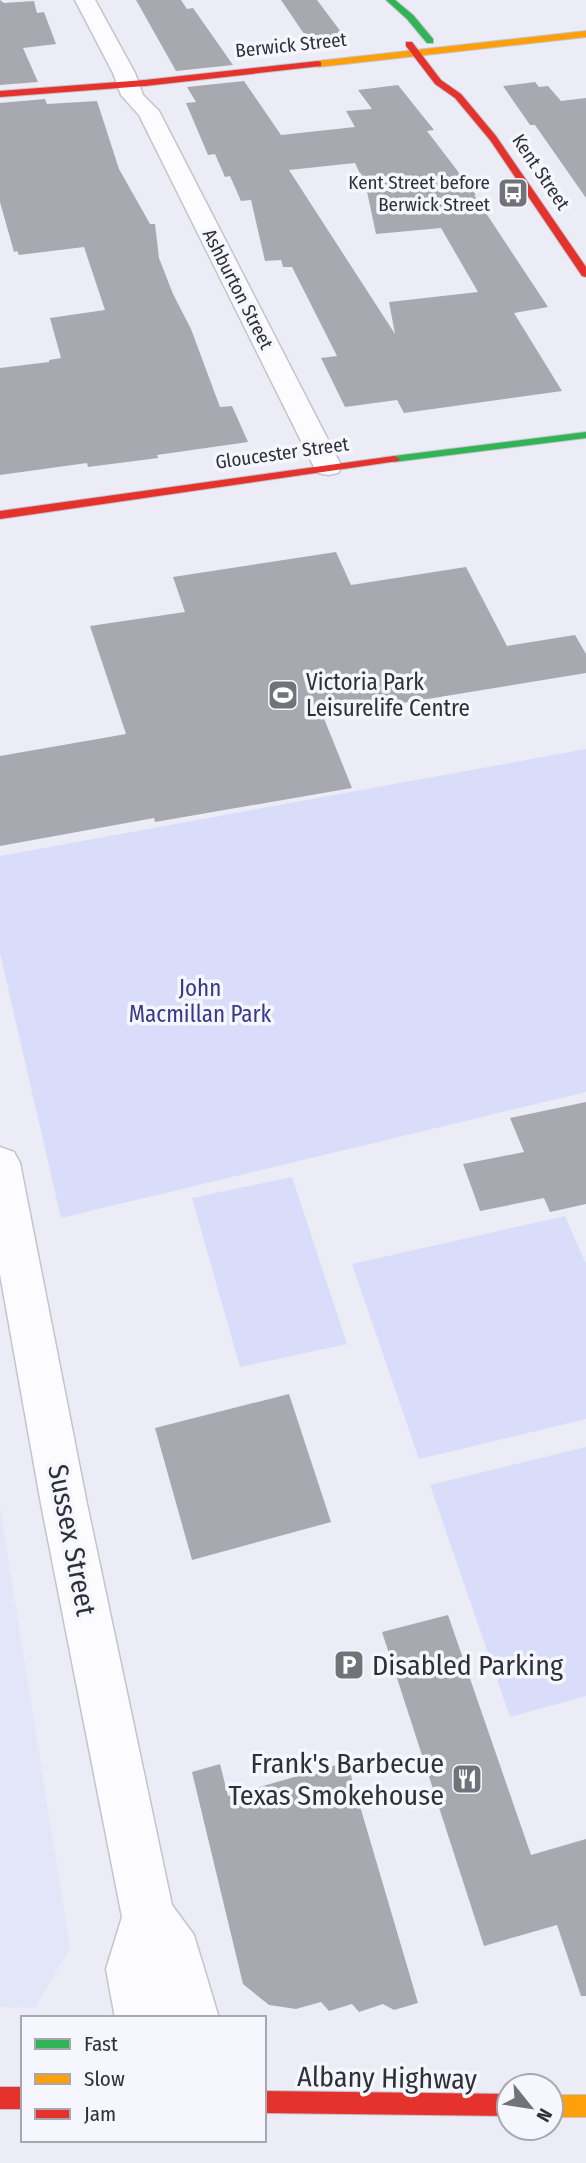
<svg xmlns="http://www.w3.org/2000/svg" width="586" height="2163" font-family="'Fira Sans Condensed',sans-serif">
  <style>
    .built { fill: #e3e6f9 }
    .green { fill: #d9ddf9 }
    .building { fill: #a8a9b0; fill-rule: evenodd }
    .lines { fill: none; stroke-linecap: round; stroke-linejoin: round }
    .street-casing { stroke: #c3c4cc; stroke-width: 3 }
    .fast-casing { stroke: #c3c4cc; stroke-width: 2 }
    .slow-casing { stroke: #c3c4cc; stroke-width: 2 }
    .jam-casing { stroke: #c3c4cc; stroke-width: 2 }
    .street { fill: #fcfcfe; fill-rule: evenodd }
    .fast { fill: #30b455; fill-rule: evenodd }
    .slow { fill: #ff9f0a; fill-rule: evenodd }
    .jam { fill: #e5322d; fill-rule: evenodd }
    .labels { text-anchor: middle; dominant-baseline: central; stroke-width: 7; stroke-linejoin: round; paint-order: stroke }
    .far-street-label { font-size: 19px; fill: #303138; stroke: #f6f7fe }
    .far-poi-label { font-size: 19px; fill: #303138; stroke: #f6f7fe; text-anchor: end }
    .poi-label { font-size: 23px; fill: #303138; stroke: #f6f7fe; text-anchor: start }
    .park-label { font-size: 23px; fill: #383989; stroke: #f6f7fe }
    .near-street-label { font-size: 28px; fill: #303138; stroke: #f6f7fe }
    .near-poi-label { font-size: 28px; fill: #303138; stroke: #f6f7fe; text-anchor: start }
  </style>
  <rect width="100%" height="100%" fill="#ebecf6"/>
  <path class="built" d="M0,1507L70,1948L35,2008L0,2007Z"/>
  <g class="green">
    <path d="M586,749V1092L61,1218L0,953V856Z"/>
    <path d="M292,1177L347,1344L240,1367L192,1198Z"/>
    <path d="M565,1216L586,1264V1419L419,1459L352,1264Z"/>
    <path d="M586,1447V1696L510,1717L430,1485Z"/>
  </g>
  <g class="building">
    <path d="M0,0L4,3L34,1L37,13L44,12L56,44L23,48L38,82L0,85Z"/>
    <path d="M136,0H181L187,9L193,8L233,65L176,71Z"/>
    <path d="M281,0H317L347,40L311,44Z"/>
    <path d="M244,81L281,135L355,127L346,111L372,109L358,90L398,85L434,130L427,131L476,195H474L548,307L514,313L562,391L404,413L397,400L345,407L321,358L337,356L292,267H283L281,260L265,261L251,200L241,201L230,176L225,177L215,154L208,155L186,103L196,102L187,87ZM355,163L366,187L376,234L441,228L478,292L389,302L395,334L289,170Z"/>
    <path d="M535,82L539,87L548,86L561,101L586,98V198L535,125H530L503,86Z"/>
    <path d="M45,99L47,104L97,101L119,169L150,224H155L159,258L173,294L191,329L220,407L232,406L248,442L157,455L158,458L88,467L87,463L0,475V368L49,362V360L61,358L50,318L105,310L84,247L19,255L17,251L14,252L0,202V103Z"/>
    <path d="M336,552L351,585L466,567L507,646L575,635L586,654V673L323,716L352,788L155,822L154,818L0,846V756L126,734L90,626L185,612L173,577Z"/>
    <path d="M586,1102V1204L550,1212L544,1198L480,1211L463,1164L524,1152L510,1118Z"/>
    <path d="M289,1394L331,1522L192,1560L155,1428Z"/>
    <path d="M448,1615L531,1855L586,1839V1996H581L557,1925L484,1946L382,1632Z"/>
    <path d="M347,1762L418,2003L394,2010L383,2004L359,2012L352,2004L329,2011L321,2002L296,2009L269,2005L243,1984L192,1772L220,1764L228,1796Z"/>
  </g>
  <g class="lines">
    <g class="street-casing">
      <g id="street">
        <path d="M75,0H95L135,73L143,95L159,111L342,467L338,473L328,475L318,473L314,467L139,115L121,95L113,73Z"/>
        <path d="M0,1147L14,1152L20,1163L87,1504L172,1905L194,1935L219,2018H115L106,1969L122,1917L41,1504L0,1274Z"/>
      </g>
    </g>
    <g class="fast-casing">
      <g id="fast">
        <path d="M386,0H395L413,15L433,39V43H427L407,19Z"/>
        <path d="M586,432V438L394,462L388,459L394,456Z"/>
      </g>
    </g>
    <g class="slow-casing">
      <g id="slow">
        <path d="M586,31V37L318,67L314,64L318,61Z"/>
        <rect x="551" y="2095" width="35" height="22"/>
      </g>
    </g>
    <g class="jam-casing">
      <g id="jam">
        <path d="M406,42H412L441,80L461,94L496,136L586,267V277L582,276L490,140L455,98L435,84L406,46Z"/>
        <path d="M318,61L321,62V66L145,86L0,97V91L145,80Z"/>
        <path d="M394,456L400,459L398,461L0,519V511Z"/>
        <rect x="0" y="2087" width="23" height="22"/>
        <path d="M264,2091L509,2094V2116L264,2113Z"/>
      </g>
    </g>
    <use href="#street" class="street"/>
    <use href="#fast" class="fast"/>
    <use href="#slow" class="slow"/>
    <use href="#jam" class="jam"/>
  </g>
  <defs>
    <g id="bus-square" transform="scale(1.575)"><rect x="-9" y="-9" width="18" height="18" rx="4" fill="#71727a" stroke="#f6f7fe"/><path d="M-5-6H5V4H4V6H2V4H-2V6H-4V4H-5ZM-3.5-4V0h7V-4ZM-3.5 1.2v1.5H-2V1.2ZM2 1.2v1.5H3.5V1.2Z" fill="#fff"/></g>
    <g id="stadium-square" transform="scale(1.575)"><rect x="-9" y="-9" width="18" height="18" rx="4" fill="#71727a" stroke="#f6f7fe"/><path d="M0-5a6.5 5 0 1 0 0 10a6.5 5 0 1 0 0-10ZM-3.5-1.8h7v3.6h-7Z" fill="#fff"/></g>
    <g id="parking-square" transform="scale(1.575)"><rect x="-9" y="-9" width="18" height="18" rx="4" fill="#71727a" stroke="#f6f7fe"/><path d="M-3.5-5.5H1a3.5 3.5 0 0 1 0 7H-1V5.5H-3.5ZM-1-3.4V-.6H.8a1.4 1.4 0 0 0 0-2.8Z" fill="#fff"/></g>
    <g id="restaurant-square" transform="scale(1.575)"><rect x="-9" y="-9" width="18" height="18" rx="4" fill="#71727a" stroke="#f6f7fe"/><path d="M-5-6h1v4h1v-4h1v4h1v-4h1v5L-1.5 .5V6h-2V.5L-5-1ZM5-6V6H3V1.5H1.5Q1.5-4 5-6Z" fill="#fff"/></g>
  </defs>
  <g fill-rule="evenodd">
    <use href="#bus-square" x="513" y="193"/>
    <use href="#stadium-square" x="283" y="695"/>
    <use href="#parking-square" x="349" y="1665"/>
    <use href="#restaurant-square" x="467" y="1779"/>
  </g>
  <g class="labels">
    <g class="far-street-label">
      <text transform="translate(291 45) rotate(-6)">Berwick Street</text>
      <text transform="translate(541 172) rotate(56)">Kent Street</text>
      <text transform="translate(238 289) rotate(63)">Ashburton Street</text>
      <text transform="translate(282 453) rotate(-8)">Gloucester Street</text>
    </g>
    <g class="far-poi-label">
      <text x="490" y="182">Kent Street before<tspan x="490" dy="22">Berwick Street</tspan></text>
    </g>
    <g class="poi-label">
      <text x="306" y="682">Victoria Park<tspan x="306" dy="26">Leisurelife Centre</tspan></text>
    </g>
    <g class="park-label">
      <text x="200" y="988">John<tspan x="200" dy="26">Macmillan Park</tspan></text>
    </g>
    <g class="near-street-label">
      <text transform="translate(72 1540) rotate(79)">Sussex Street</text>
      <text transform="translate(387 2078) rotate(1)">Albany Highway</text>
    </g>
    <g class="near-poi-label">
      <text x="372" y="1665">Disabled Parking</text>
      <text x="444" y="1763" text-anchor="end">Frank's Barbecue<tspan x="444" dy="32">Texas Smokehouse</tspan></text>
    </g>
  </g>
  <rect x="21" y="2016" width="245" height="126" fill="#f6f7fe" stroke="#a7a8af" stroke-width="2"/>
  <rect x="35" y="2039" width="35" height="10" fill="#30b455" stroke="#a7a8af" stroke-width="2"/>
  <text x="84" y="2051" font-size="21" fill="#303138">Fast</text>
  <rect x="35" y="2074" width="35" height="10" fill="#ff9f0a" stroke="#a7a8af" stroke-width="2"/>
  <text x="84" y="2086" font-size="21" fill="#303138">Slow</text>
  <rect x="35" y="2109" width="35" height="10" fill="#e5322d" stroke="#a7a8af" stroke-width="2"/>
  <text x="84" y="2121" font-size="21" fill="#303138">Jam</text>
  <g transform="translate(530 2107) rotate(120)"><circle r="33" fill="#f6f7fe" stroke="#a7a8af" stroke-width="2"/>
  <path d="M0-5L12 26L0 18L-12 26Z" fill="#71727a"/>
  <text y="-10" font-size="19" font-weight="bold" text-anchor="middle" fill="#303138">N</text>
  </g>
</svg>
